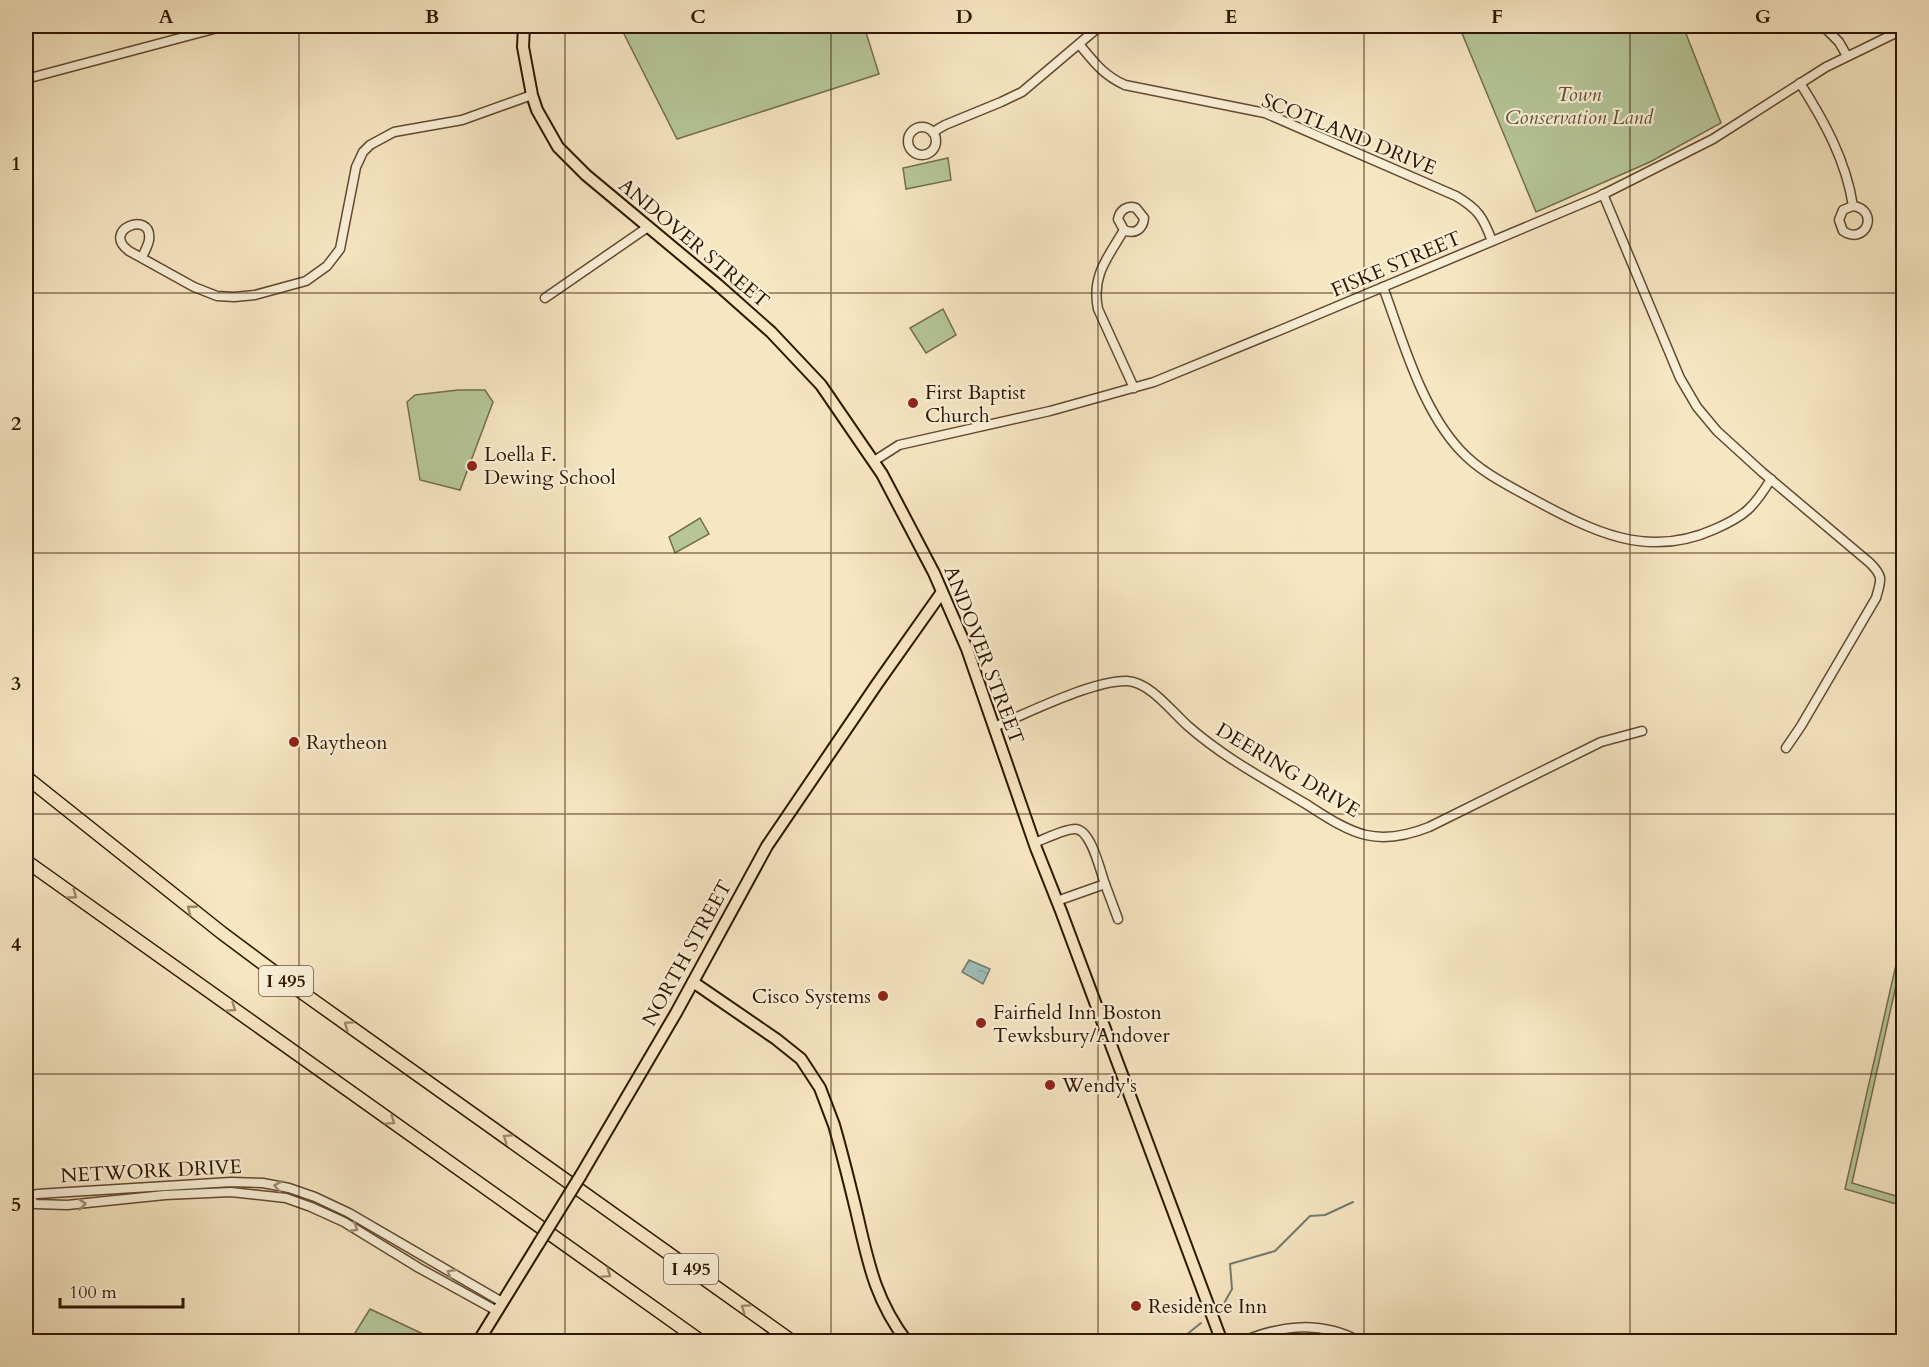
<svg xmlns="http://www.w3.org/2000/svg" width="1929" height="1367" font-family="Cardo,serif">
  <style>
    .park { fill: #b6c698; stroke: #736e4c; stroke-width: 1.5 }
    .water { fill: url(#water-ripples); stroke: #727a70; stroke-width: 1.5 }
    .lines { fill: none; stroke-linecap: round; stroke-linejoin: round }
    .stream { stroke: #727a70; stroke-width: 2 }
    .minor-casing { stroke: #624930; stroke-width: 11 }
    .major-casing { stroke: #301500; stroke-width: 14 }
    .highway-casing { stroke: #301500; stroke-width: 15 }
    .minor { stroke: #f9efd7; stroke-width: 8 }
    .major { stroke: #f6e6c1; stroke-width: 10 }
    .highway { stroke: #f6e6c1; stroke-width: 12 }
    .major-bridge-casing { stroke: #301500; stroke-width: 14; stroke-linecap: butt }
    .major-bridge { stroke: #f6e6c1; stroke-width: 10 }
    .oneway { stroke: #9d886a }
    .oneway2 { stroke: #9f8d76 }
    .grid { fill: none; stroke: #301500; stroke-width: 1.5; stroke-opacity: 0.55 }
    .poi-dot { fill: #8f2418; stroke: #f9efd7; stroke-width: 2 }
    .labels { text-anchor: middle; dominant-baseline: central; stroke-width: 4.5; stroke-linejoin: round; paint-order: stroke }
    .shield { fill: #f9efd7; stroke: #6c5640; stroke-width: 1.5 }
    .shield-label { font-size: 18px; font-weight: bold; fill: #301500 }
    .park-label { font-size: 20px; font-style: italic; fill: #5f5335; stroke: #f9efd7 }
    .street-label { font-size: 20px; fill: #301500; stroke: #f9efd7 }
    .poi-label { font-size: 20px; fill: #301500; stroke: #f9efd7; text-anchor: start }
    .neatline { fill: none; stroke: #301500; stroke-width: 2 }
    .grid-label { font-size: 20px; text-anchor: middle; font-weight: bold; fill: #301500 }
  </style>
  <defs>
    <pattern id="water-ripples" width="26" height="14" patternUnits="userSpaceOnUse" patternTransform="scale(1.5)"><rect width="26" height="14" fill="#9ebeba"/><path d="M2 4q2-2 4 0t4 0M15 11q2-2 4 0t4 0" fill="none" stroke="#88a29e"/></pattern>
  </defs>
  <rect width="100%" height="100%" fill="#f6e6c1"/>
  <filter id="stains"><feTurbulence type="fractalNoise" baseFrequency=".00333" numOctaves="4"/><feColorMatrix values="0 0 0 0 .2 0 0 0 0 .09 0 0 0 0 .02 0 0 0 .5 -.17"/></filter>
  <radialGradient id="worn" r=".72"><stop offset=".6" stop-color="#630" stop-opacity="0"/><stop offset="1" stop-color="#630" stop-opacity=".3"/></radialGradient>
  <g class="park">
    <path d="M620,26H864L879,74L677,139Z"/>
    <path d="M1459,26H1683L1721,123L1650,162L1536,212Z"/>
    <path d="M948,158L951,180L906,189L903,168Z"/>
    <path d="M943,309L956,335L926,353L910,328Z"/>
    <path d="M458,390H485L493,402L460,490L420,480L407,402L415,395Z"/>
    <path d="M700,518L709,534L675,553L669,537Z"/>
    <path d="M1903,934V954L1852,1183L1903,1198V1206L1845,1189Z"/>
    <path d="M370,1309L438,1341H350Z"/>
  </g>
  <path class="water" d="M969,960L990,969L983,984L962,972Z"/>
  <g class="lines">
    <g class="stream">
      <path d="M1222,1307L1232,1289L1230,1264L1275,1251L1310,1216L1325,1215L1353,1202"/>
      <path d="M1181,1339L1201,1323"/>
    </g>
    <g class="minor-casing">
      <g id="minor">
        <path d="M1823,26L1839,42L1847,56"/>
        <path d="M1079,44C1094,62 1103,75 1125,85L1265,113L1456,196C1478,209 1483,217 1492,241"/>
        <path d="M26,79L225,26"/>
        <path d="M1800,83C1824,121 1846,160 1853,206C1880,210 1866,246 1843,231L1839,220L1843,210L1853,206"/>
        <circle cx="922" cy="141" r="14"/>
        <path d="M933,132L945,125L1001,102L1022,92L1100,26"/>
        <path d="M1603,194L1680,378L1697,407L1717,431L1762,472L1870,563C1884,577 1881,580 1876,598L1801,726L1786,748"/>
        <path d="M1124,230L1118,219C1120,210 1127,205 1136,208L1144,218C1143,229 1135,235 1124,230C1108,257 1091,276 1098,309L1134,388"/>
        <path d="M142,258C144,252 148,246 149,240C153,209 100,230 129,251L194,287L217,296L234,297L255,295L306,281L327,266L340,249L356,167L363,152L370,145L394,132L462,120L532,95"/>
        <path d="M1383,287C1403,341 1421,408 1460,450C1479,471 1507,485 1531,498C1592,531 1647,560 1715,529C1745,516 1754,507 1771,479"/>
        <path d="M545,298L648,227"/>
        <path d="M874,461L899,445L1050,411L1154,382L1283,329L1600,196L1713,139L1826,67L1904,29"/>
        <path d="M994,727C1028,713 1093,680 1127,681C1150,682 1172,712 1188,726C1223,757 1266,780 1306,804C1325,816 1345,830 1366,835C1388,840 1409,835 1429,827L1601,742L1642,731"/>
        <path d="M1034,843C1045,839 1064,829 1075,829C1091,829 1100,870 1105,884L1057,901"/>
        <path d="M1105,884L1118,919"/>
        <path d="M26,1197L37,1194L231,1182L263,1183L289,1188L315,1197L349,1213L502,1302"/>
        <path d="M26,1198L36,1204L67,1205L165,1195L231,1192L286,1198L311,1207L344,1222L419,1268L497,1311"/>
        <path d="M1241,1342C1281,1325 1321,1320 1361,1342"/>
      </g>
    </g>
    <g class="major-casing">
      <g id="major">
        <path d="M524,26L523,47L532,95L537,110L558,147L586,175L718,285L771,332L821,385L882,474L934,573L967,649L1036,848L1061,911L1222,1342"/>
        <path d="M693,982L776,1039L801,1059L820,1088L834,1125C842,1153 849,1181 856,1210C868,1261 874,1298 907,1342"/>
        <path d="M581,1175L676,1013L767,846L877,684L942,592"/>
        <path d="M478,1342L539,1243"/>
      </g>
    </g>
    <g class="highway-casing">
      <g id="highway">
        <path d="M26,777L222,933L293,986L793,1342"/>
        <path d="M26,861L702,1342"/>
      </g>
    </g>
    <use href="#minor" class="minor"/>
    <use href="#major" class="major"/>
    <use href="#highway" class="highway"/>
    <g class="major-bridge-casing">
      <path id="major-bridge" d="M539,1243L581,1175"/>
    </g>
    <use href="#major-bridge" class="major-bridge"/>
  </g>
  <defs><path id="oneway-chevron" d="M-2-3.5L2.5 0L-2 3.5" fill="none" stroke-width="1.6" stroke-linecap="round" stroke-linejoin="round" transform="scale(1.5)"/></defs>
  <g class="oneway">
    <use href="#oneway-chevron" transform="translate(73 895) rotate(36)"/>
    <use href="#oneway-chevron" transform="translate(191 909) rotate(-142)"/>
    <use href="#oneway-chevron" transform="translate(232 1008) rotate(35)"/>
    <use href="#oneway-chevron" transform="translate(348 1025) rotate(-145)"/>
    <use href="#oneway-chevron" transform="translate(391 1121) rotate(35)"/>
    <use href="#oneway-chevron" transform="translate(507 1138) rotate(-145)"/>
    <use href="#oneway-chevron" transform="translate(607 1274) rotate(35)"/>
    <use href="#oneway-chevron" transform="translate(745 1308) rotate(-145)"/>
  </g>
  <g class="oneway2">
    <use href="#oneway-chevron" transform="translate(278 1186) rotate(-170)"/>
    <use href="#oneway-chevron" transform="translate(82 1204) rotate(-6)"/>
    <use href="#oneway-chevron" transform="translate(354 1228) rotate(31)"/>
    <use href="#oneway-chevron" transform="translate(451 1273) rotate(-150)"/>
  </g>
  <path class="grid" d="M299,26V1342M565,26V1342M831,26V1342M1098,26V1342M1364,26V1342M1630,26V1342M26,293H1904M26,553H1904M26,814H1904M26,1074H1904"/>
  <g class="poi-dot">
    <circle cx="913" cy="403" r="6"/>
    <circle cx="472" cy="466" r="6"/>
    <circle cx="294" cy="742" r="6"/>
    <circle cx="883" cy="996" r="6"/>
    <circle cx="981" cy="1023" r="6"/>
    <circle cx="1050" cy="1085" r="6"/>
    <circle cx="1136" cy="1306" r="6"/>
  </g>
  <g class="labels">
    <g class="shield">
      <rect x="259" y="966" width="54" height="30" rx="4.5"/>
      <rect x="664" y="1254" width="54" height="30" rx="4.5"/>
    </g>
    <g class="shield-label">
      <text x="286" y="981">I 495</text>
      <text x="691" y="1269">I 495</text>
    </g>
    <g class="park-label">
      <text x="1579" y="94">Town<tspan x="1579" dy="23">Conservation Land</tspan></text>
    </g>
    <g class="street-label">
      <text transform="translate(1349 134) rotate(22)">SCOTLAND DRIVE</text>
      <text transform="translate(694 243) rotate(40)">ANDOVER STREET</text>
      <text transform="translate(1396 264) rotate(-23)">FISKE STREET</text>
      <text transform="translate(984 655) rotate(69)">ANDOVER STREET</text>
      <text transform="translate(1288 770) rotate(31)">DEERING DRIVE</text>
      <text transform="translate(687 953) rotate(-61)">NORTH STREET</text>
      <text transform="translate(151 1171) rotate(-3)">NETWORK DRIVE</text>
    </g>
    <g class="poi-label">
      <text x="925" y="392">First Baptist<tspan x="925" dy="23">Church</tspan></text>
      <text x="484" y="454">Loella F.<tspan x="484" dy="23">Dewing School</tspan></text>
      <text x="306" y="742">Raytheon</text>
      <text x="871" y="996" text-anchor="end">Cisco Systems</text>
      <text x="993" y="1012">Fairfield Inn Boston<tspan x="993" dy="23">Tewksbury/Andover</tspan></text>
      <text x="1062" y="1085">Wendy's</text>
      <text x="1148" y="1306">Residence Inn</text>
    </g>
  </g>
  <rect width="1929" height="1367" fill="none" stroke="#f6e6c1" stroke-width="66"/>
  <path d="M60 1298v9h123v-9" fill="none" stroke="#301500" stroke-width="3"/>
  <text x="69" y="1298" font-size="18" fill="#301500" stroke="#f9efd7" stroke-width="4.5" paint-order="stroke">100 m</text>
  <rect x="33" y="33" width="1863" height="1301" class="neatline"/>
  <g class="grid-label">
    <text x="166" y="23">A</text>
    <text x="432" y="23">B</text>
    <text x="698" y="23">C</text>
    <text x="964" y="23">D</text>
    <text x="1231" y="23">E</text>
    <text x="1497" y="23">F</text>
    <text x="1763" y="23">G</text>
    <text x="16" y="170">1</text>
    <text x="16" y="430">2</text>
    <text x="16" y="690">3</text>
    <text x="16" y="951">4</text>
    <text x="16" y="1211">5</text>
  </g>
  <rect width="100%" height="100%" filter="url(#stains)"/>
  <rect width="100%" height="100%" fill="url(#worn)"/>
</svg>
